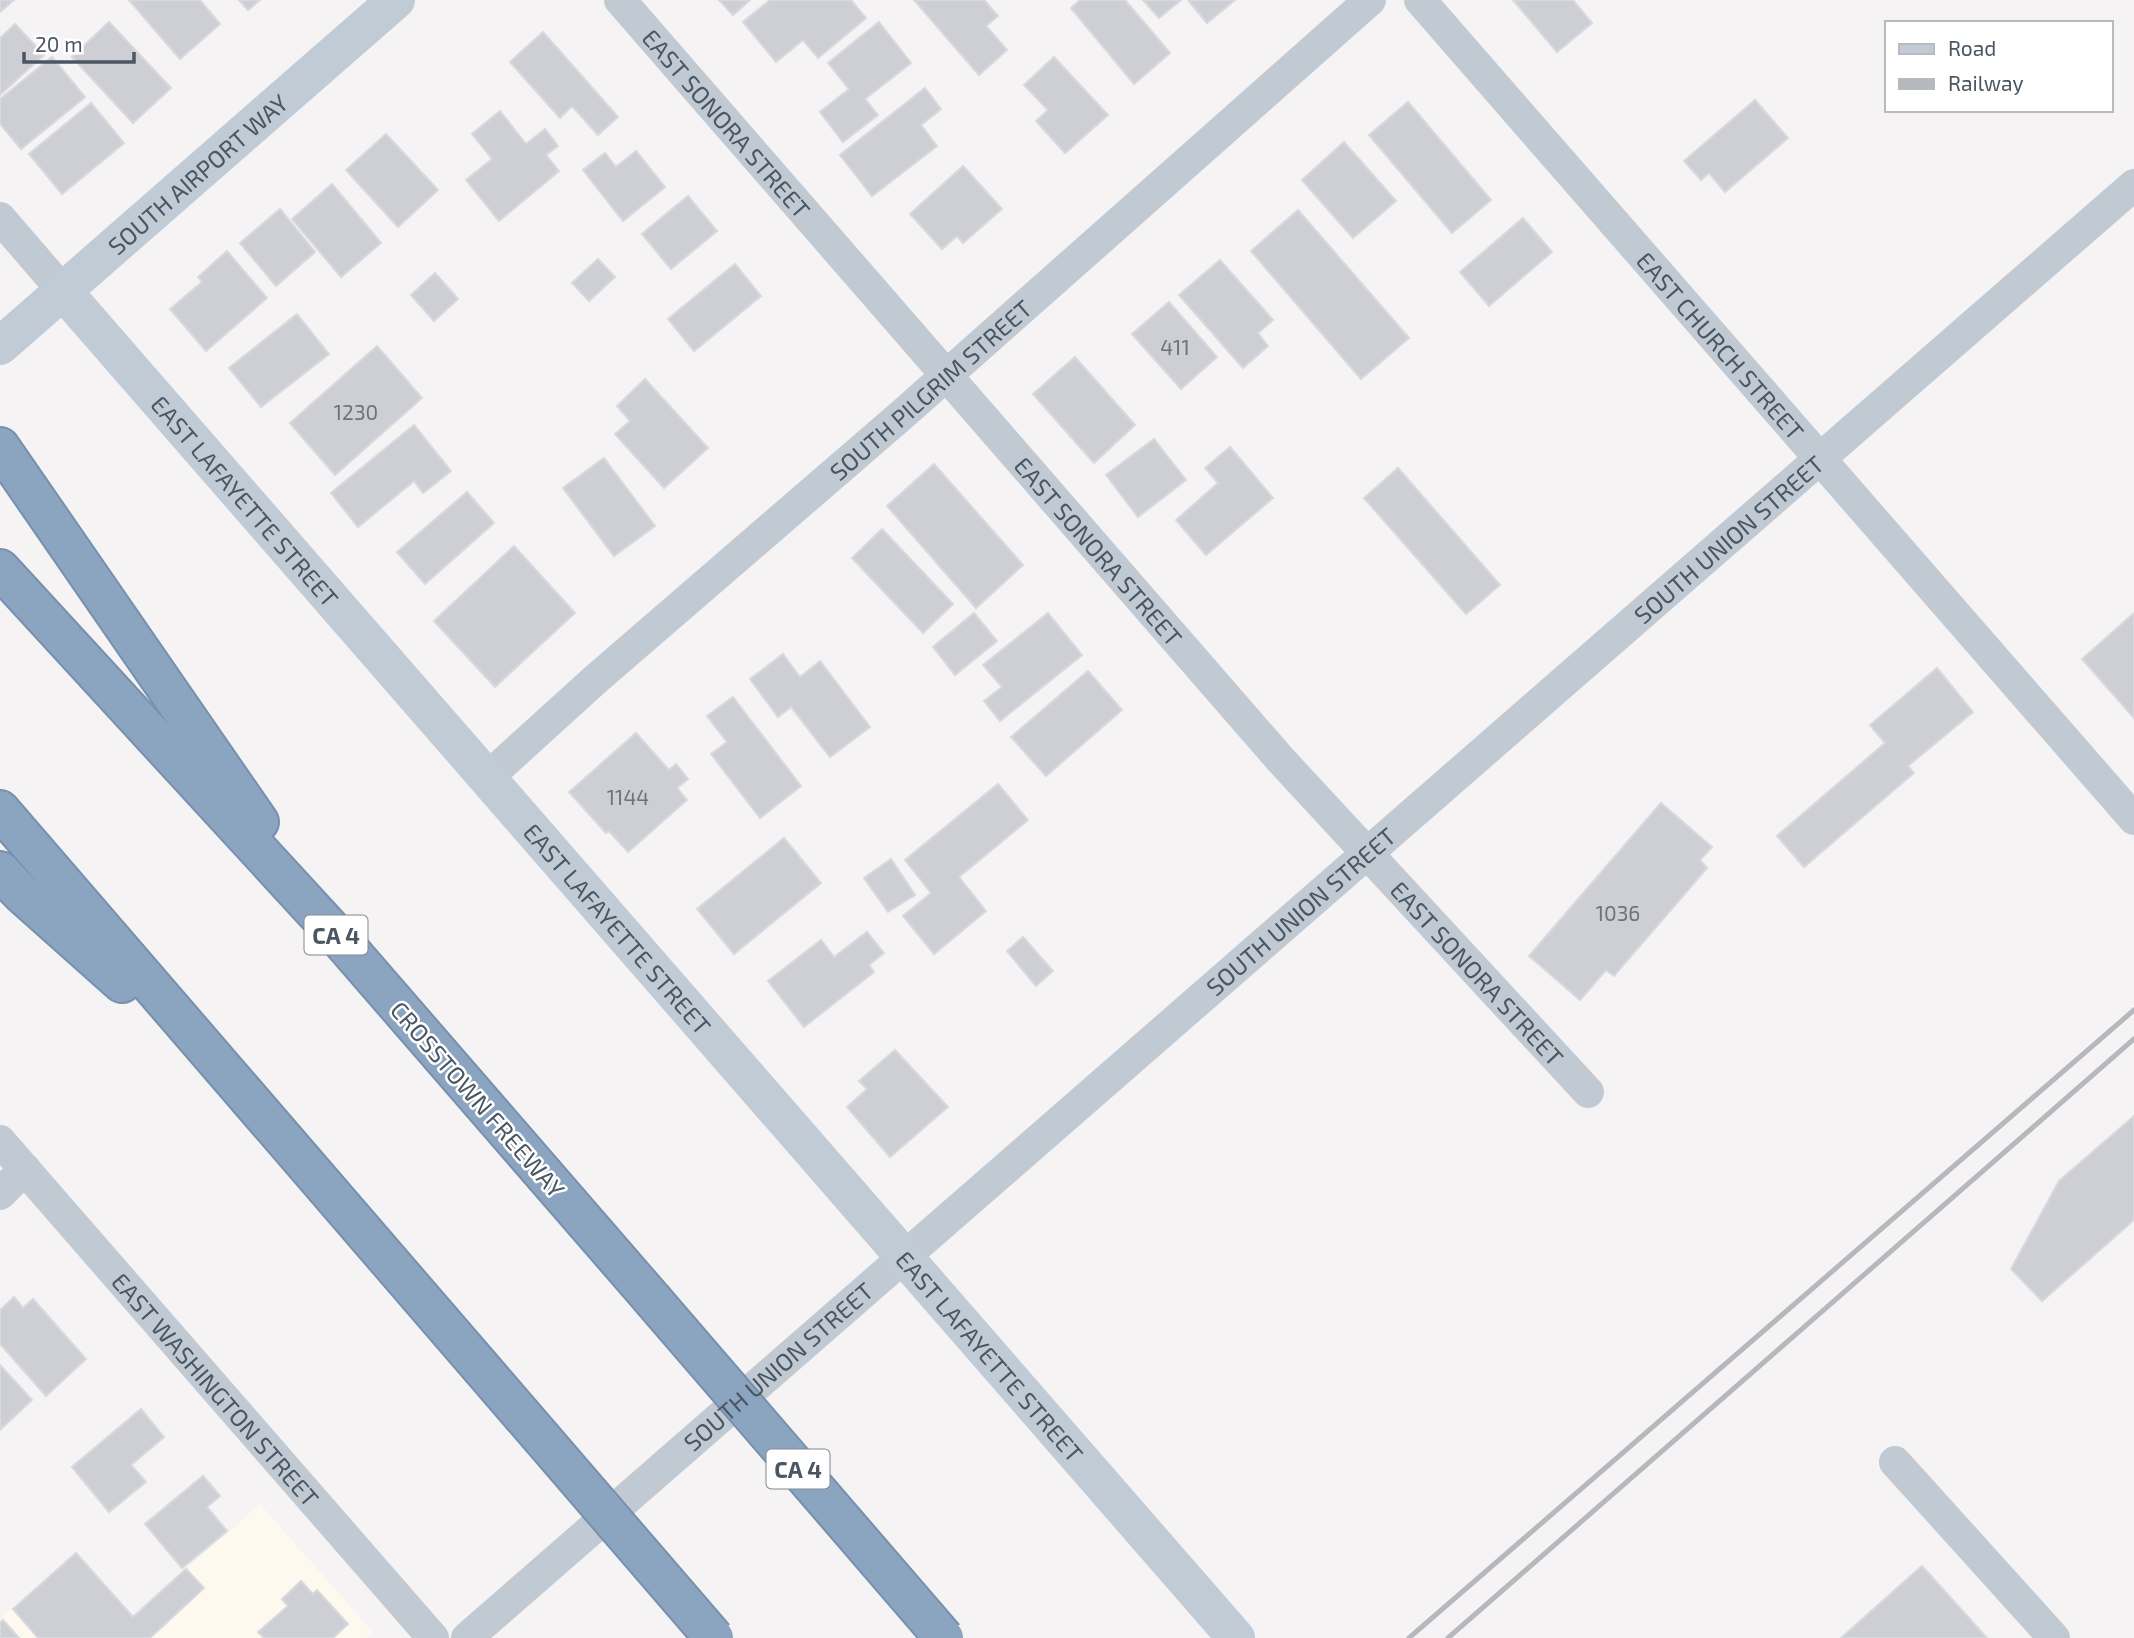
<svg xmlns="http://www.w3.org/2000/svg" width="2134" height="1638" font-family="'Exo 2',sans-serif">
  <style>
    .commercial { fill: #fdf9ef }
    .building { fill: #cdcfd5; stroke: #d7d9de; stroke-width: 2 }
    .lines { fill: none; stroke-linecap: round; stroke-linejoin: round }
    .highway-casing { stroke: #7690ad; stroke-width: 42 }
    .street { stroke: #c1cad2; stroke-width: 32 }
    .secondary { stroke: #c1cbd6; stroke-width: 38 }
    .highway { stroke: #8ba5c1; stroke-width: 38 }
    .rail { stroke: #b5b8bd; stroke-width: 5 }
    .highway-bridge-casing { stroke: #7690ad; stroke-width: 42; stroke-linecap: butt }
    .highway-bridge { stroke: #8ba5c1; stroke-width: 38 }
    .labels { text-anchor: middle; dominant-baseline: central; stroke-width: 5; stroke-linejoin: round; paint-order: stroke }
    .number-label { font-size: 21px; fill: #6b747e }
    .shield { fill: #fff; stroke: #808990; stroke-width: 2 }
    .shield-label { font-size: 23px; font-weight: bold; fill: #4a5661 }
    .street-label { font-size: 24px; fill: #4a5661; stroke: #fff }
  </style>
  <rect width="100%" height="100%" fill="#f5f3f3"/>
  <path class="commercial" d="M260,1504L373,1632L366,1638H0V1619L76,1553L133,1616Z"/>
  <g class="building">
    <path d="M0,0H14L0,12Z"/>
    <path d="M129,0H200L220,24L180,59Z"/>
    <path d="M239,0H260L248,10Z"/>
    <path d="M719,0H750L733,15Z"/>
    <path d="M770,0H851L866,18L818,58L803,40L776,62L743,22Z"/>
    <path d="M914,0H984L998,16L986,26L1007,50L979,75Z"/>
    <path d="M1080,0H1125L1170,53L1134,84L1071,8Z"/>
    <path d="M1143,0H1181L1159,18Z"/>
    <path d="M1188,0H1235L1207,23Z"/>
    <path d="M1513,0H1573L1592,23L1557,52Z"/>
    <path d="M109,22L171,88L133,123L72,57Z"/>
    <path d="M879,22L911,63L865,99L878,115L843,142L820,112L849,89L828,63Z"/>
    <path d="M15,24L44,55L0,95V38Z"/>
    <path d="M543,32L618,117L598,135L572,106L560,118L510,62Z"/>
    <path d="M52,57L85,97L21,149L0,124V99Z"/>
    <path d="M1054,57L1108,115L1065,153L1036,121L1048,110L1024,85Z"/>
    <path d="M925,88L941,109L921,125L937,146L872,196L840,155Z"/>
    <path d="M1755,100L1788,138L1725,192L1709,173L1701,180L1684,161Z"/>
    <path d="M1408,102L1491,200L1452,233L1369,135Z"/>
    <path d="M91,103L124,143L62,194L29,154Z"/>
    <path d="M500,111L526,144L545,129L558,146L546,155L559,171L499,221L466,180L492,159L472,134Z"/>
    <path d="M386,134L438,190L398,227L346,170Z"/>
    <path d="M1344,142L1396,201L1353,238L1302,180Z"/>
    <path d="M636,151L665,187L623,221L583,170L605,153L616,167Z"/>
    <path d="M963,166L1002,209L963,243L957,236L942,249L910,214Z"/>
    <path d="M332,184L381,243L341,277L292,219Z"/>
    <path d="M688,196L717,231L671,269L642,234Z"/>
    <path d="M280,209L315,252L276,286L240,243Z"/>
    <path d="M1298,210L1409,338L1361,379L1251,251Z"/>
    <path d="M1523,218L1552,252L1489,306L1460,272Z"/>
    <path d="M227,251L267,298L206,351L170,309L202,282L198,277Z"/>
    <path d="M598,259L615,277L589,301L572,283Z"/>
    <path d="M1220,260L1273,320L1258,333L1268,346L1243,368L1179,295Z"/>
    <path d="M735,264L761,296L694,351L668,319Z"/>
    <path d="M435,273L458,299L434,321L411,295Z"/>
    <path d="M1169,302L1217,357L1181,389L1132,334Z"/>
    <path d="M297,314L329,354L261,407L229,368Z"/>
    <path d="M377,346L422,398L335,475L290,423Z"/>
    <path d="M1075,357L1135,425L1094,463L1033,394Z"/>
    <path d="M645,379L708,448L664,488L615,434L630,421L617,406Z"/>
    <path d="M414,425L451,471L423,493L414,481L358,527L331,493Z"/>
    <path d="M1154,439L1186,480L1138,517L1106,475Z"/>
    <path d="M1230,447L1273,498L1206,555L1176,520L1218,483L1205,468Z"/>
    <path d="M604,458L655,526L614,556L563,488Z"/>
    <path d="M934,464L1023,565L976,608L887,506Z"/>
    <path d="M1398,468L1500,585L1466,614L1364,498Z"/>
    <path d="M467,492L494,523L425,584L397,552Z"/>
    <path d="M882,529L953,604L923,633L852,558Z"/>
    <path d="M514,546L575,613L495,687L434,621Z"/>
    <path d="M974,613L997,641L955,675L933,647Z"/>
    <path d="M1048,613L1082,655L1000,721L984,701L1002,687L983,665Z"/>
    <path d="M2134,613V718L2082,659Z"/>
    <path d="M783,654L800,677L820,661L870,727L830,757L791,707L778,717L750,679Z"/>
    <path d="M1937,668L1973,712L1908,766L1914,773L1804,867L1777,836L1885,743L1870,725Z"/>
    <path d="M1088,671L1122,710L1046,776L1011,737Z"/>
    <path d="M733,697L801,786L760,818L711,754L727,742L707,716Z"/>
    <path d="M636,733L669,770L676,764L688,779L677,788L687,800L628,852L609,831L606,833L569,792Z"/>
    <path d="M998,784L1028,820L959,877L986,911L934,954L903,916L931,893L905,860Z"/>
    <path d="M1661,803L1712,847L1700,860L1707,868L1614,976L1606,970L1580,1000L1529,956Z"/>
    <path d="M784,838L821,883L734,954L697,909Z"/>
    <path d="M891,859L915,895L888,912L864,878Z"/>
    <path d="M867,932L884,953L869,965L874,972L804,1027L768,981L821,940L834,957Z"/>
    <path d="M1023,937L1053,971L1036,986L1007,951Z"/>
    <path d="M895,1050L948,1107L890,1157L847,1107L867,1089L859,1081Z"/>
    <path d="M2134,1116V1220L2042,1301L2011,1269L2059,1181Z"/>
    <path d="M14,1297L23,1308L33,1299L86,1359L46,1396L0,1344V1310Z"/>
    <path d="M0,1365L32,1400L0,1430Z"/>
    <path d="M141,1409L164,1437L131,1465L146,1482L109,1512L72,1467Z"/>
    <path d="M203,1476L220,1496L207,1507L227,1531L182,1568L145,1524Z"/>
    <path d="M76,1553L133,1617L186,1569L204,1588L150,1638H38L13,1609Z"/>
    <path d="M1922,1566L1987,1638H1841Z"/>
    <path d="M301,1581L313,1594L317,1590L348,1624L333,1638H264L258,1632L288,1606L282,1599Z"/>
    <path d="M3,1620L19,1638H0V1623Z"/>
  </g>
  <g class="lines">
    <g class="highway-casing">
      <g id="highway">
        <path d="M0,447L259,822"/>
        <path d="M0,569L340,939L652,1299"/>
        <path d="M0,810L521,1414"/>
        <path d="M0,871L22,894L122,983"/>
      </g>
    </g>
    <g class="street">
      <path id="s1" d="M620,0L1280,759L1588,1092"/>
      <path id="s2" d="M1420,0L2134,819"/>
      <path d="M0,218L63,291"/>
      <path id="s3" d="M488,777L596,679L904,413L1370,0"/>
      <path id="s4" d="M0,1141L433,1638"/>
      <path d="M0,1194L25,1169"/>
      <path d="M1895,1462L2054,1638"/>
      <path id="s5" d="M467,1638C1021,1151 1579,670 2134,185"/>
    </g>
    <g class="secondary">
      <path id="s6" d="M63,291L1236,1638"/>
      <path id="s7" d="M0,346L396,0"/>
    </g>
    <use href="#highway" class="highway"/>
    <g class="rail">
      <path d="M1409,1638L2134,1010"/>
      <path d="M1448,1638L2134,1039"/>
    </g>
    <g class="highway-bridge-casing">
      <g id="highway-bridge">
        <path d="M652,1299L944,1638"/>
        <path d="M521,1414L714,1638"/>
      </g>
    </g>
    <use href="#highway-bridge" class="highway-bridge"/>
  </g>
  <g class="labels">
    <g class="number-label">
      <text x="1175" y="346">411</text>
      <text x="356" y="411">1230</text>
      <text x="628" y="796">1144</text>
      <text x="1618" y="912">1036</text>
    </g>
    <g class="shield">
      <rect x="304.5" y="915.5" width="63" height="39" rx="5"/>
      <rect x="766.5" y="1449.5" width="63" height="39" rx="5"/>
    </g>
    <g class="shield-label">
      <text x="336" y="935">CA 4</text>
      <text x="798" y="1469">CA 4</text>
    </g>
    <g class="street-label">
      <text stroke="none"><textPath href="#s1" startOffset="163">EAST SONORA STREET</textPath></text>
      <text stroke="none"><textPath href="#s7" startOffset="262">SOUTH AIRPORT WAY</textPath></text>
      <text stroke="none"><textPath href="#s2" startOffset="458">EAST CHURCH STREET</textPath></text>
      <text stroke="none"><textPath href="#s3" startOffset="588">SOUTH PILGRIM STREET</textPath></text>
      <text stroke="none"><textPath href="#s6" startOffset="278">EAST LAFAYETTE STREET</textPath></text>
      <text stroke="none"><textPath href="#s5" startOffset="1673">SOUTH UNION STREET</textPath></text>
      <text stroke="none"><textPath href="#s1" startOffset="730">EAST SONORA STREET</textPath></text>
      <text stroke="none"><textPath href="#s5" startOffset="1106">SOUTH UNION STREET</textPath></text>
      <text stroke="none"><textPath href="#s6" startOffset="845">EAST LAFAYETTE STREET</textPath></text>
      <text stroke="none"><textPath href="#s1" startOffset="1297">EAST SONORA STREET</textPath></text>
      <text transform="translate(478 1099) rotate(49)">CROSSTOWN FREEWAY</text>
      <text stroke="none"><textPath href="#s6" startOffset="1412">EAST LAFAYETTE STREET</textPath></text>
      <text stroke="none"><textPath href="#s5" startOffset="413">SOUTH UNION STREET</textPath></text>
      <text stroke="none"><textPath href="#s4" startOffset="329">EAST WASHINGTON STREET</textPath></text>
    </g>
  </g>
  <rect x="1885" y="21" width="228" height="91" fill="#ffffff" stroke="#b7bbc0" stroke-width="2"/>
  <rect x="1899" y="44" width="35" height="10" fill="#c1cbd6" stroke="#b7bbc0" stroke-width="2"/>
  <text x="1948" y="56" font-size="21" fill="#4a5661">Road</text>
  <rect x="1899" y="79" width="35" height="10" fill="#b5b8bd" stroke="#b7bbc0" stroke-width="2"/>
  <text x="1948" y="91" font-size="21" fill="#4a5661">Railway</text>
  <path d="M24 52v10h110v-10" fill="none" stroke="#4a5661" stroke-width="3.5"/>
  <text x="35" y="52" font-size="21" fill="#4a5661" stroke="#ffffff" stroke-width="5" paint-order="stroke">20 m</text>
</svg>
